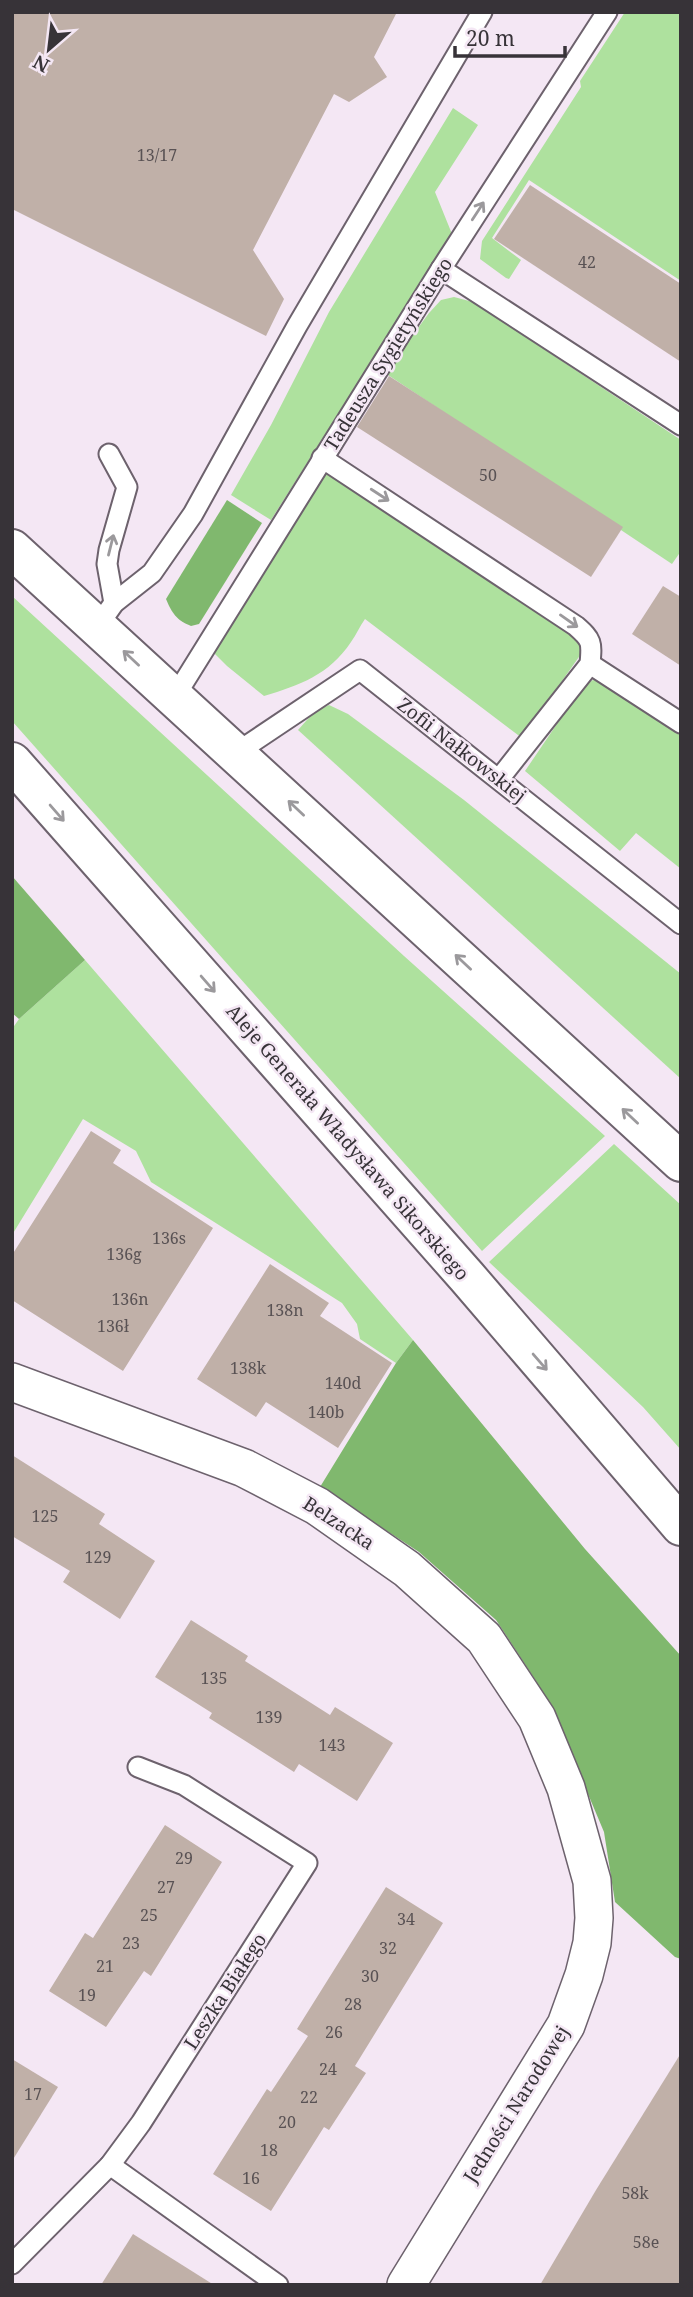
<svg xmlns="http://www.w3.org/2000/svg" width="693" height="2297" font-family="'Noto Serif',serif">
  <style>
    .green { fill: #aee19e }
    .forest { fill: #80b86e }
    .building { fill: #c0b0a8 }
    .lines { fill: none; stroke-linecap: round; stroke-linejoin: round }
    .service-casing { stroke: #6d626d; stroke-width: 23 }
    .minor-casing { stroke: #6d626d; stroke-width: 40 }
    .secondary-casing { stroke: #6d626d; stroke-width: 42 }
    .service { stroke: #fff; stroke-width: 19 }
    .minor { stroke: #fff; stroke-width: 37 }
    .secondary { stroke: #fff; stroke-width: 38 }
    .oneway { stroke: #9b999c }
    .labels { text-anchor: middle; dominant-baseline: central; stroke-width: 5; stroke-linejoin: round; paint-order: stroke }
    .number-label { font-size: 16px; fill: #595254 }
    .street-label { font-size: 19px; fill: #373338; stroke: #f4e7f4 }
  </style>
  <rect width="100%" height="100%" fill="#f4e7f4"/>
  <g class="green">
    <path d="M625,12H681V281L529,180L492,238L521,260L509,279L506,278L480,259L482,241L581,87L580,81Z"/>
    <path d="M453,108L478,125L435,192L452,234L271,520L231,495L271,425L329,312Z"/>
    <path d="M454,297L473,302L681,440V551L672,564L385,373L429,313L441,300Z"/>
    <path d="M326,472L577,637L582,644L581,654L522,738L365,619C360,626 356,635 351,642C329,675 300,685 264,696L227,666L211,650Z"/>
    <path d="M12,596L404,956L605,1136L482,1251L12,721Z"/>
    <path d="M593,680L600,681L681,734V869L636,833L620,851L525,771L582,687Z"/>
    <path d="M329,705L348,714L464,800L681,974V1079L298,730L314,712Z"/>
    <path d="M85,960L413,1340L396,1363L360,1339L357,1324L342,1303L151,1182L136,1151L83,1119L12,1235V1029L19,1019Z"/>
    <path d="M614,1144L681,1205V1450L643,1407L489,1262Z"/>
  </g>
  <g class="forest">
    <path d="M227,500L262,523L199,624L191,626C176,620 172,613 166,599Z"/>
    <path d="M12,876L85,960L19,1019L12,1013Z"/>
    <path d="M413,1340L585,1549L681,1656V1959L675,1957L615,1902L604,1832L567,1744L536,1681L496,1620L419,1552L320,1487L396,1363Z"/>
  </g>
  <g class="building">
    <path d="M12,12H397L374,57L387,77L349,102L334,94L253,250L284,299L266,336L12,209Z"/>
    <path d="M530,185L681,284V362L494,239Z"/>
    <path d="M389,376L623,527L591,577L357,427Z"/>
    <path d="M663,586L681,597V666L632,634Z"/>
    <path d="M91,1131L121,1150L113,1163L213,1228L123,1371L12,1300V1255Z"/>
    <path d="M270,1264L329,1303L320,1316L392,1363L338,1448L266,1402L256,1417L197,1379Z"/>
    <path d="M12,1455L105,1514L99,1524L155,1561L120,1619L63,1582L70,1571L12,1536Z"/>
    <path d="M191,1620L248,1656L245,1661L330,1715L335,1707L393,1743L357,1801L299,1764L294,1772L209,1718L212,1713L155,1677Z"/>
    <path d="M165,1825L222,1862L151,1976L144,1971L106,2027L49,1991L85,1933L93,1938Z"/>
    <path d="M386,1887L443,1923L355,2066L366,2073L329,2130L324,2127L271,2211L213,2174L267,2089L271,2092L308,2036L297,2029Z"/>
    <path d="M681,2053V2285H540L596,2190Z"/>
    <path d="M12,2059L58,2087L12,2161Z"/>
    <path d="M133,2234L214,2285H101Z"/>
  </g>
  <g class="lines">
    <g class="service-casing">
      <g id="service">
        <path d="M441,269L681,425"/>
        <path d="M109,454L127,487L109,550L107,564L114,603"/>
        <path d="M322,458L576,626C592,640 592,642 590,664L499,779"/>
        <path d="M97,627L114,603L152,573L193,514L297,326L482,12"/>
        <path d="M590,664L681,723"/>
        <path d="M174,698L441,269L607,12"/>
        <path d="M236,753L360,670L681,924"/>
        <path d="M110,2165L278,2285"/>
        <path d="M12,2264L110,2165L141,2123L307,1863L184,1785L138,1767"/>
      </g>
    </g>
    <g class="minor-casing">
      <path id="minor" d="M12,1382L244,1468L317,1506L407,1569L484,1638L537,1718L566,1788L592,1881L594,1918L592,1943L584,1975L566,2025L406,2285"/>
    </g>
    <g class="secondary-casing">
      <g id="secondary">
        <path d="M12,549L681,1162"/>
        <path d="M12,762L467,1277L681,1526"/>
      </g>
    </g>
    <use href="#service" class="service"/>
    <use href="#minor" class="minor"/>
    <use href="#secondary" class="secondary"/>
  </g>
  <defs><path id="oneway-shaft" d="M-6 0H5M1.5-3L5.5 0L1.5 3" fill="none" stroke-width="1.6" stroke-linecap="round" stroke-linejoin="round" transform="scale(1.75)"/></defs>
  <g class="oneway">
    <use href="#oneway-shaft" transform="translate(478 211) rotate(-57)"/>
    <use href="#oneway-shaft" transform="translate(380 495) rotate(33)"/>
    <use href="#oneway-shaft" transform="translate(111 545) rotate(-76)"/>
    <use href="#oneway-shaft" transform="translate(569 621) rotate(35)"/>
    <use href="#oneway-shaft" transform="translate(131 658) rotate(-137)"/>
    <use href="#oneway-shaft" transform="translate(296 808) rotate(-137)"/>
    <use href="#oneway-shaft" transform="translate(57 813) rotate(49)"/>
    <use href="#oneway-shaft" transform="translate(463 962) rotate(-137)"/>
    <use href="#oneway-shaft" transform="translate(208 984) rotate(49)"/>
    <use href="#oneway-shaft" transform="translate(630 1116) rotate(-137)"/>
    <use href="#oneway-shaft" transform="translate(540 1362) rotate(49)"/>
  </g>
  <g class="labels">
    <g class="number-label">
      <text x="157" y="155">13/17</text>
      <text x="587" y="262">42</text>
      <text x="488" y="475">50</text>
      <text x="169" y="1238">136s</text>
      <text x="124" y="1254">136g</text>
      <text x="130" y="1299">136n</text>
      <text x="285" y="1310">138n</text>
      <text x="113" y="1326">136ł</text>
      <text x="248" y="1368">138k</text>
      <text x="343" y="1383">140d</text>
      <text x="326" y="1412">140b</text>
      <text x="45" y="1516">125</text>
      <text x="98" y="1557">129</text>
      <text x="214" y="1678">135</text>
      <text x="269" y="1717">139</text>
      <text x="332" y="1745">143</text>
      <text x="184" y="1858">29</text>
      <text x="166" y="1887">27</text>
      <text x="149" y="1915">25</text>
      <text x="406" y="1919">34</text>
      <text x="131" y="1943">23</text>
      <text x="388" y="1948">32</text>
      <text x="105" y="1966">21</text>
      <text x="370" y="1976">30</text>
      <text x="87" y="1995">19</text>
      <text x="353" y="2004">28</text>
      <text x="334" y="2032">26</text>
      <text x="328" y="2069">24</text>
      <text x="33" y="2094">17</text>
      <text x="309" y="2097">22</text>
      <text x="287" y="2122">20</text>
      <text x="269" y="2150">18</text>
      <text x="251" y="2178">16</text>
      <text x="635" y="2193">58k</text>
      <text x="646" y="2242">58e</text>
    </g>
    <g class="street-label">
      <text transform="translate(388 354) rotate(-58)">Tadeusza Sygietyńskiego</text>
      <text transform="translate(462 750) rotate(38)">Zofii Nałkowskiej</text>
      <text transform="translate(348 1142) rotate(49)">Aleje Generała Władysława Sikorskiego</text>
      <text transform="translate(339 1523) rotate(33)">Belzacka</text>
      <text transform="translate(225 1991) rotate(-57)">Leszka Białego</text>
      <text transform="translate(516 2104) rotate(-58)">Jedności Narodowej</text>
    </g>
  </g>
  <rect width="693" height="2297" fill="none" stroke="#373338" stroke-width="28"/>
  <g transform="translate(49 49) rotate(208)" stroke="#f4e7f4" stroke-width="5" paint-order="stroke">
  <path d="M0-5L12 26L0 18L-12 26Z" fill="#373338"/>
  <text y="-10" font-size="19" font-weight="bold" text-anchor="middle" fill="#373338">N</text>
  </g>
  <path d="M455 46v10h110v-10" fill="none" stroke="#373338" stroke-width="3.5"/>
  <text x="466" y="46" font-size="21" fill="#373338" stroke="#f4e7f4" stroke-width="5" paint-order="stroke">20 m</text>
</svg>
